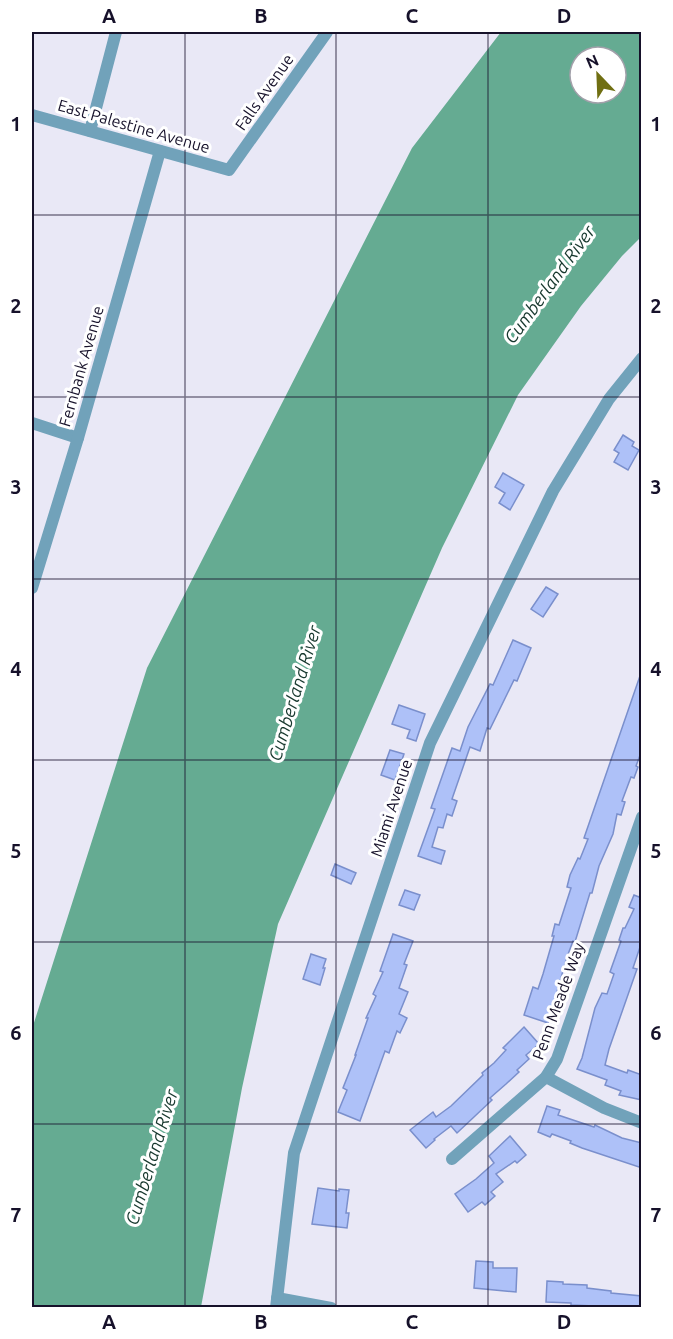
<svg xmlns="http://www.w3.org/2000/svg" width="673" height="1339" font-family="Ubuntu,sans-serif">
  <style>
    .water { fill: #65ab92; fill-rule: evenodd }
    .building { fill: #aec1f8; stroke: #7a8fcc; stroke-width: 1.5 }
    .lines { fill: none; stroke-linecap: round; stroke-linejoin: round }
    .street { stroke: #71a2ba; stroke-width: 12 }
    .grid { fill: none; stroke: #16112a; stroke-width: 1.5; stroke-opacity: 0.55 }
    .labels { text-anchor: middle; dominant-baseline: central; stroke-width: 6; stroke-linejoin: round; paint-order: stroke }
    .street-label { font-size: 16px; fill: #16112a; stroke: #fff }
    .water-label { font-size: 18px; font-style: italic; fill: #16372d; stroke: #fff }
    .neatline { fill: none; stroke: #16112a; stroke-width: 2 }
    .grid-label { font-size: 20px; text-anchor: middle; font-weight: bold; fill: #16112a }
  </style>
  <rect width="100%" height="100%" fill="#e9e8f6"/>
  <path class="water" d="M501,32H641V237L622,256L581,306L518,395L442,548L278,924L242,1088L201,1307H32V1029L147,668L412,148ZM580,57H616V93H580Z"/>
  <g class="building">
    <path d="M623,435L634,442L632,446L639,450L628,470L614,462L619,453L614,450Z"/>
    <path d="M503,473L524,485L510,510L499,503L505,493L495,487Z"/>
    <path d="M546,587L558,594L543,617L531,609Z"/>
    <path d="M513,640L531,648L517,681L514,680L490,729L487,728L480,751L470,747L452,799L457,801L452,816L447,814L443,828L438,827L432,847L445,851L441,864L418,856L435,809L431,808L452,748L460,751L468,727L490,684L493,685Z"/>
    <path d="M641,673L642,750L636,766L638,767L634,778L631,777L622,801L625,802L621,815L617,814L613,834L599,866L592,893H590L575,942L573,941L567,957L548,1023L524,1015L533,987L538,989L543,974L554,936H552L555,924L559,925L571,888L567,887L570,875L578,858L580,859L588,839L584,838Z"/>
    <path d="M399,705L425,714L416,741L407,738L410,730L392,724Z"/>
    <path d="M390,750L404,754L395,780L381,775Z"/>
    <path d="M335,864L356,873L351,884L331,875Z"/>
    <path d="M405,890L420,895L414,910L399,905Z"/>
    <path d="M642,891V948L640,947L633,968L637,969L609,1049L605,1065L627,1073L628,1070L642,1075V1100L619,1095L621,1091L605,1085L607,1080L577,1069L582,1058L595,1008L602,993L607,994L614,974L610,972L621,941L619,940L623,928H625L634,909L629,907L634,895L639,897Z"/>
    <path d="M393,934L413,941L404,964L407,965L399,988L408,992L399,1014L407,1018L400,1033L397,1031L389,1053L385,1051L360,1121L338,1112L347,1090L343,1088L356,1055H355L368,1018H366L376,996L373,994L383,972L380,971Z"/>
    <path d="M311,954L326,959L323,968H325L320,985L303,979Z"/>
    <path d="M524,1027L539,1044L526,1055L529,1059L517,1070L519,1072L506,1084L490,1098L492,1100L457,1133L451,1126L434,1139L435,1140L426,1148L410,1130L433,1112L436,1117L451,1106L483,1075L482,1073L494,1063L506,1050L503,1048Z"/>
    <path d="M547,1106L560,1110L558,1115L594,1127L595,1125L622,1138L642,1143V1168L582,1148L570,1143L571,1141L552,1134L550,1137L538,1132Z"/>
    <path d="M510,1136L526,1155L517,1163L515,1161L496,1174L503,1182L491,1192L495,1196L485,1205L482,1202L468,1212L455,1194L476,1179L494,1163L489,1156Z"/>
    <path d="M318,1188L339,1191V1189L349,1190L346,1213H349L347,1228L312,1224Z"/>
    <path d="M476,1261L493,1262V1268H517L516,1292L474,1288Z"/>
    <path d="M547,1281L563,1282V1284L587,1285V1288L611,1291V1293L642,1296V1308L571,1305V1303L546,1302Z"/>
  </g>
  <g class="lines">
    <g class="street">
      <path d="M32,115L229,170L327,32"/>
      <path d="M90,131L116,32"/>
      <path d="M32,423L78,438"/>
      <path d="M32,588L78,438L160,151"/>
      <path d="M546,1077L604,1108L642,1123"/>
      <path d="M452,1159L546,1077L557,1059L642,817"/>
      <path d="M277,1298L331,1308"/>
      <path d="M276,1308L294,1153L430,743L553,491L609,399L642,358"/>
    </g>
  </g>
  <path class="grid" d="M185,32V1308M336,32V1308M488,32V1308M32,215H642M32,397H642M32,579H642M32,760H642M32,942H642M32,1124H642"/>
  <g class="labels">
    <g class="street-label">
      <text transform="translate(264 92) rotate(-55)">Falls Avenue</text>
      <text transform="translate(134 126) rotate(16)">East Palestine Avenue</text>
      <text transform="translate(81 366) rotate(-74)">Fernbank Avenue</text>
      <text transform="translate(391 808) rotate(-72)">Miami Avenue</text>
      <text transform="translate(558 1001) rotate(-70)">Penn Meade Way</text>
    </g>
    <g class="water-label">
      <text transform="translate(549 284) rotate(-54)">Cumberland River</text>
      <text transform="translate(294 693) rotate(-73)">Cumberland River</text>
      <text transform="translate(151 1157) rotate(-73)">Cumberland River</text>
    </g>
  </g>
  <rect width="673" height="1339" fill="none" stroke="#ffffff" stroke-width="66"/>
  <g transform="translate(598 75) rotate(337)"><circle r="28" fill="#ffffff" stroke="#a2a0aa" stroke-width="1.5"/>
  <path d="M0-4.5L10 22L0 15L-10 22Z" fill="#706f12"/>
  <text y="-9" font-size="16" font-weight="bold" text-anchor="middle" fill="#16112a">N</text>
  </g>
  <rect x="33" y="33" width="607" height="1273" class="neatline"/>
  <g class="grid-label">
    <text x="109" y="23">A</text>
    <text x="261" y="23">B</text>
    <text x="412" y="23">C</text>
    <text x="564" y="23">D</text>
    <text x="16" y="131">1</text>
    <text x="656" y="131">1</text>
    <text x="16" y="313">2</text>
    <text x="656" y="313">2</text>
    <text x="16" y="494">3</text>
    <text x="656" y="494">3</text>
    <text x="16" y="676">4</text>
    <text x="656" y="676">4</text>
    <text x="16" y="858">5</text>
    <text x="656" y="858">5</text>
    <text x="16" y="1040">6</text>
    <text x="656" y="1040">6</text>
    <text x="16" y="1222">7</text>
    <text x="656" y="1222">7</text>
    <text x="109" y="1329">A</text>
    <text x="261" y="1329">B</text>
    <text x="412" y="1329">C</text>
    <text x="564" y="1329">D</text>
  </g>
</svg>
